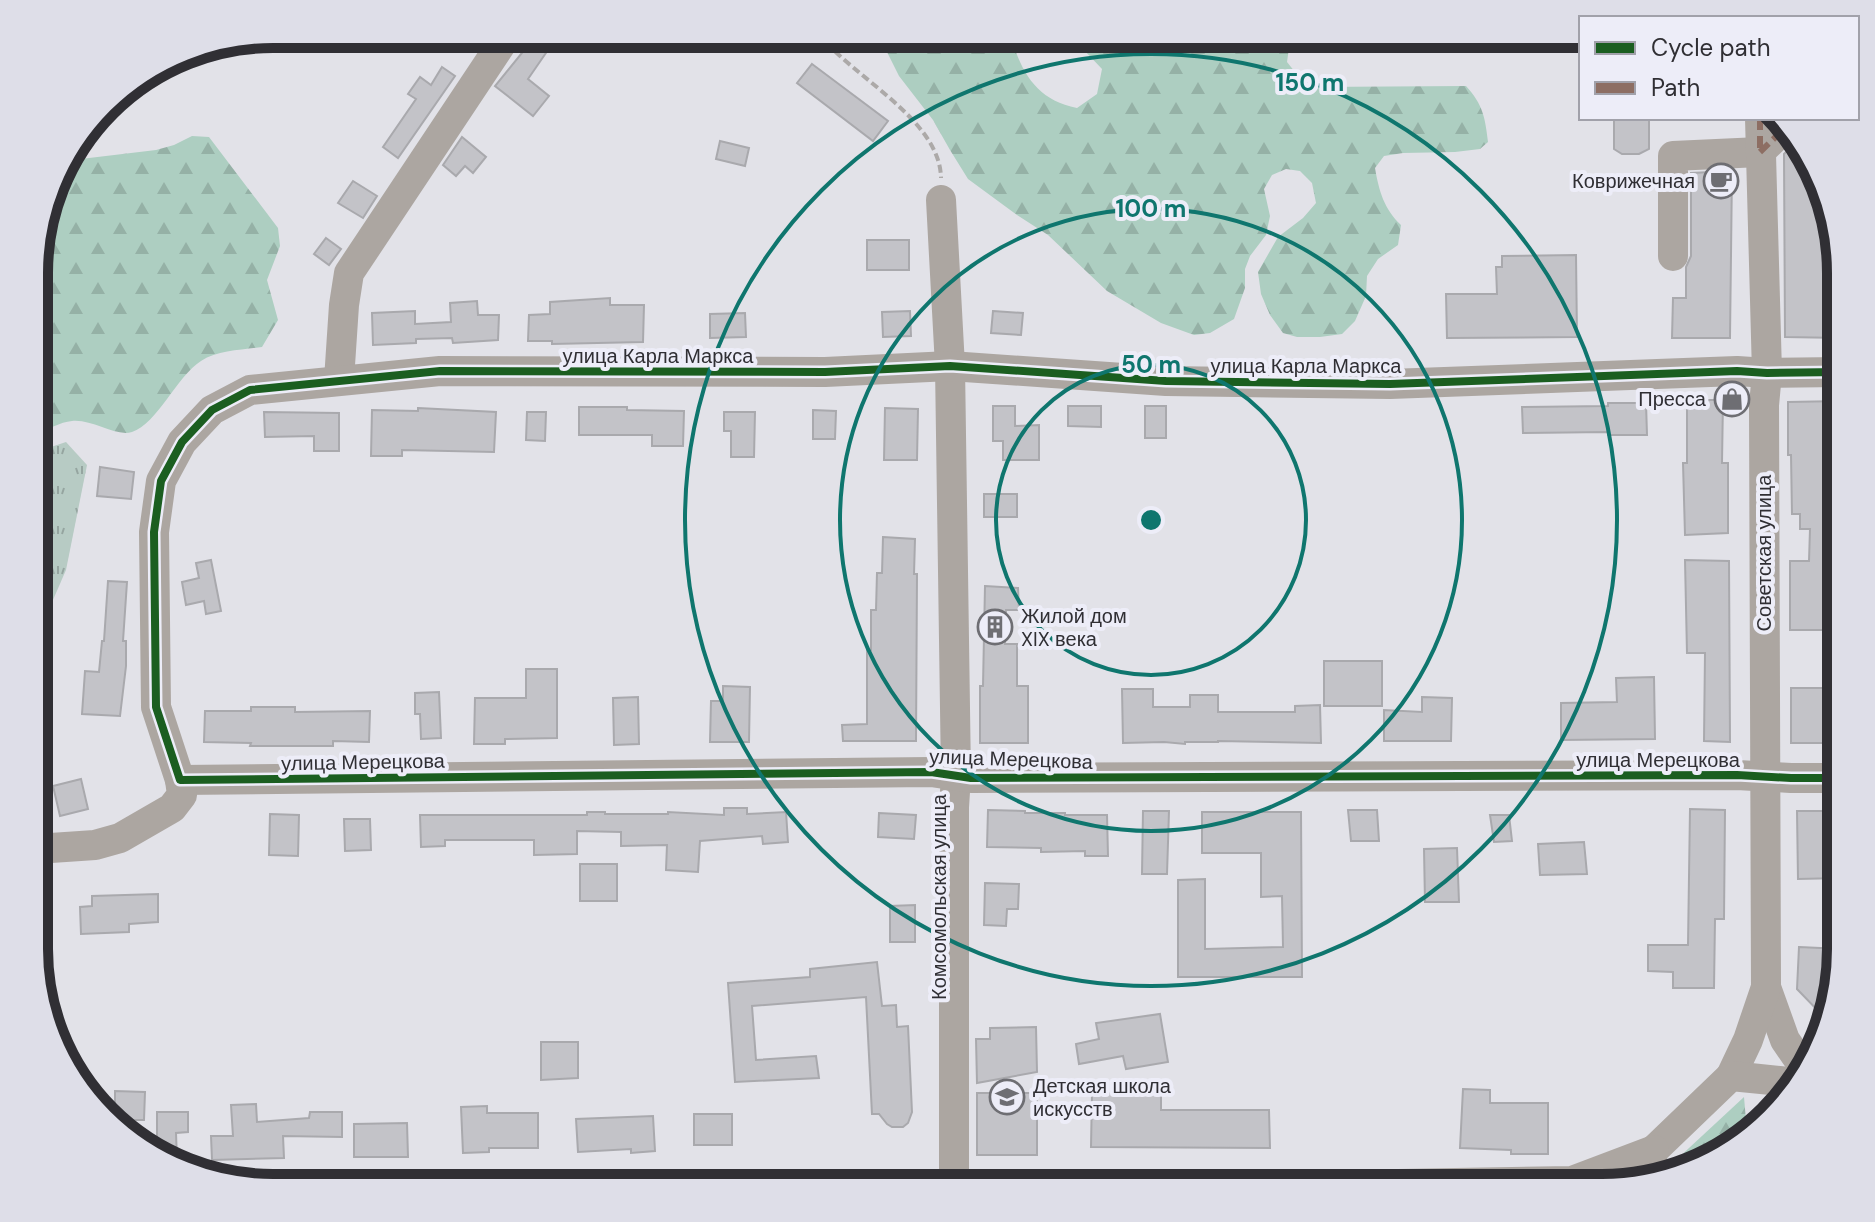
<svg xmlns="http://www.w3.org/2000/svg" width="1875" height="1222" font-family="'DM Sans',sans-serif">
  <style>
    .grass { fill: url(#grass-tufts) }
    .forest { fill: url(#forest-firs) }
    .building { fill: #c3c3c8; stroke: #a9a9ad; stroke-width: 2 }
    .lines { fill: none; stroke-linecap: round; stroke-linejoin: round }
    .path { stroke: #aca9a8; stroke-width: 4; stroke-dasharray: 8 4; stroke-linecap: butt }
    .minor { stroke: #aca6a1; stroke-width: 30 }
    .quiet { stroke: #8d6e63; stroke-width: 6; stroke-dasharray: 12 6; stroke-linecap: butt }
    .cycleway-casing { stroke: #ededf8; stroke-width: 13 }
    .cycleway { stroke: #1b5e20; stroke-width: 8 }
    .ring { fill: none; stroke: #0f766e; stroke-width: 4 }
    .labels { text-anchor: middle; dominant-baseline: central; stroke-width: 8; stroke-linejoin: round; paint-order: stroke }
    .poi-label { font-size: 20px; fill: #302f34; stroke: #ededf8; text-anchor: end }
    .street-label { font-size: 20px; fill: #302f34; stroke: #ededf8 }
    .rim { fill: none; stroke: #302f34; stroke-width: 10 }
    .centre { fill: #0f766e; stroke: #ededf8; stroke-width: 4 }
    .ring-label { font-size: 24px; text-anchor: middle; font-weight: bold; fill: #0f766e; stroke: #ededf8; stroke-width: 8; stroke-linejoin: round; paint-order: stroke }
  </style>
  <defs>
    <pattern id="grass-tufts" width="24" height="20" patternUnits="userSpaceOnUse" patternTransform="scale(2)"><rect width="24" height="20" fill="#b7cbc4"/><path d="M3 7l-1-3M5 7V3M7 7l1-3M15 17l-1-3M17 17v-4M19 17l1-3" fill="none" stroke="#95a5a0"/></pattern>
    <pattern id="forest-firs" width="22" height="20" patternUnits="userSpaceOnUse" patternTransform="scale(2)"><rect width="22" height="20" fill="#adcec1"/><path d="M5 1l3.5 6h-7zM16 11l3.5 6h-7z" fill="#95b1a6"/></pattern>
  </defs>
  <rect width="100%" height="100%" fill="#e2e2e8"/>
  <path class="grass" d="M66,442L87,465L66,570L36,639V452Z"/>
  <g class="forest">
    <path d="M883,34H1010C1021,72 1036,100 1077,108L1097,94L1102,69L1083,49L1063,44L1041,52L1029,51L1022,34H1291L1287,62L1295,72L1313,87L1466,86C1483,105 1485,117 1488,142L1480,149L1455,152L1403,153L1384,156L1375,168C1379,191 1384,209 1401,225L1398,245L1378,259L1367,276L1366,296L1355,321L1342,334L1320,337H1297L1283,333L1270,315L1261,294L1258,272L1278,237L1303,218L1316,203L1312,183L1300,171L1286,169L1272,175L1264,189L1270,216L1266,235L1250,256L1245,269V288L1234,319L1210,333L1194,335L1161,323L1107,291L1048,235L1017,215L968,179L950,150L933,120L899,76L886,50Z"/>
    <path d="M192,136L209,137L278,228L280,246L267,280L278,320L262,347C242,350 218,350 201,361C177,376 157,424 132,432C115,437 93,419 72,421C60,422 48,430 36,432V242L59,167L64,161L156,150L174,145Z"/>
    <path d="M1744,1097L1747,1132L1721,1156L1661,1174Z"/>
  </g>
  <g class="building">
    <path d="M532,34H559L528,79L549,96L533,116L495,86L526,48L523,47Z"/>
    <path d="M812,64L888,121L873,141L797,83Z"/>
    <path d="M442,67L455,76L398,158L383,147L416,99L408,94L420,77L431,85Z"/>
    <path d="M1614,118H1649V149L1639,154H1622L1614,149Z"/>
    <path d="M462,137L486,157L473,173L465,166L456,176L443,165Z"/>
    <path d="M720,141L749,148L745,166L716,159Z"/>
    <path d="M1797,141L1809,154L1815,174L1812,194H1821L1825,206L1824,251H1833L1835,299H1841V338L1785,337L1784,154Z"/>
    <path d="M1732,171L1730,338H1672L1673,298H1686V267L1691,256V173Z"/>
    <path d="M353,181L377,196L363,218L338,203Z"/>
    <path d="M326,238L341,249L329,265L314,254Z"/>
    <rect x="867" y="240" width="42" height="30"/>
    <path d="M1576,255L1577,337L1447,338L1446,294H1497L1496,267H1502V256Z"/>
    <path d="M610,298V305H644L643,342L552,344V341H528L529,315L550,314V302Z"/>
    <path d="M477,301L478,315H499L498,340L453,343L452,338L416,339V343L373,345L372,313L415,311V324L451,322L450,303Z"/>
    <path d="M910,311L911,336L883,337L882,312Z"/>
    <path d="M993,311L1023,313L1021,335L991,333Z"/>
    <path d="M745,313L746,337L710,338V314Z"/>
    <path d="M1687,400H1723L1722,463H1728V533L1685,535L1683,463H1687Z"/>
    <path d="M1841,401V437L1823,438V479L1841,478V504L1834,505V630H1790V561H1809L1810,529H1800V514H1792L1791,455H1788V402Z"/>
    <path d="M1608,403H1646L1647,435H1608V432L1523,433L1522,407L1608,406Z"/>
    <path d="M993,406H1015V426L1039,425V460H1003V441H993Z"/>
    <path d="M1068,406H1101V427L1068,426Z"/>
    <rect x="1145" y="406" width="21" height="32"/>
    <path d="M579,407H627V410L684,411L683,446H652V435H579Z"/>
    <path d="M418,408L496,412L494,452L402,450V456H371L372,410L418,411Z"/>
    <path d="M885,408L918,409L917,460H884Z"/>
    <path d="M813,410L836,411L835,439H813Z"/>
    <path d="M264,412L339,413V451H314V436L265,437Z"/>
    <path d="M527,412H546L545,441L526,440Z"/>
    <path d="M724,412H755L754,457H731V431H724Z"/>
    <path d="M100,467L134,472L131,499L97,496Z"/>
    <rect x="984" y="494" width="33" height="23"/>
    <path d="M883,537L915,539L914,574H917L916,741H843L842,725L867,724V650H871V610H876L877,573H882Z"/>
    <path d="M211,560L221,611L206,614L204,601L186,605L182,582L199,578L196,563Z"/>
    <path d="M1685,560L1729,561L1730,742L1704,741L1705,653H1687Z"/>
    <path d="M108,581L127,582L123,641H126V666L120,716L82,714L85,671L99,672L102,641H104Z"/>
    <path d="M985,586L1018,588L1019,610H1006L1005,644H1017V686H1028V743H980V686H983Z"/>
    <rect x="1324" y="661" width="58" height="45"/>
    <path d="M526,669H557V738L505,739V744H474L475,698H526Z"/>
    <path d="M1654,677L1655,739L1561,740V703L1617,702L1616,678Z"/>
    <path d="M723,686L750,687L749,742H710L711,701H723Z"/>
    <rect x="1791" y="688" width="50" height="55"/>
    <path d="M1122,689H1153V707H1190V695H1218V712H1295V706L1320,705L1321,743L1218,741V742H1185V744L1164,742L1123,743Z"/>
    <path d="M439,692L441,738L421,739L420,714H415V693Z"/>
    <path d="M638,697L639,744L614,745L613,698Z"/>
    <path d="M1422,697L1452,698L1451,741H1384V710L1422,712Z"/>
    <path d="M251,707H295V712L370,711L369,742L333,741V746H250L251,743L204,742L205,711H251Z"/>
    <path d="M81,779L88,809L60,816L53,786Z"/>
    <path d="M724,808H747V814L786,812L788,842L763,844L762,836L700,841L698,872L666,870L667,845L621,846V832L577,831V854L534,855V840H445V846L421,847L420,815H587V812H605V814H668V812L724,815Z"/>
    <path d="M1690,809L1725,810L1724,919H1715L1714,988H1673V972L1648,971V945H1688Z"/>
    <path d="M988,810L1025,811V813H1065V815H1107L1108,856H1085V851L1041,852V848L987,847Z"/>
    <path d="M1348,810H1377L1379,841H1351Z"/>
    <path d="M1143,811H1169L1167,874H1142Z"/>
    <path d="M1797,811H1841V878L1798,879Z"/>
    <path d="M1202,812H1301L1302,977H1178V880L1205,879V949L1283,947L1282,896L1261,897V853H1202Z"/>
    <path d="M879,813L916,815L914,839L878,837Z"/>
    <path d="M270,814L299,815L298,856L269,855Z"/>
    <path d="M1490,815H1509L1512,841L1494,842Z"/>
    <path d="M344,819H370L371,850L345,851Z"/>
    <path d="M1584,842L1587,874L1540,875L1538,844Z"/>
    <path d="M1457,848L1459,902H1425L1424,849Z"/>
    <rect x="580" y="864" width="37" height="37"/>
    <path d="M985,883L1019,884L1018,909H1007L1006,926L984,925Z"/>
    <path d="M158,894V922L129,924V932L81,934L80,907L92,906V896Z"/>
    <path d="M915,905V942H890V906Z"/>
    <path d="M1799,947L1841,949V964L1823,1016L1797,989Z"/>
    <path d="M877,962L882,1006L896,1005L897,1027L908,1026L912,1112L908,1123L903,1127H892L887,1124L879,1114H872L866,997L752,1006L756,1060L816,1056L819,1078L735,1082L728,983L810,977V969Z"/>
    <path d="M1160,1014L1168,1062L1126,1069L1123,1056L1079,1064L1076,1044L1099,1039L1096,1023Z"/>
    <path d="M1036,1027L1037,1072L977,1083L976,1039H990V1028Z"/>
    <path d="M541,1042H578V1078L541,1080Z"/>
    <path d="M1463,1089L1490,1090V1103H1548V1154H1511V1150L1460,1148Z"/>
    <path d="M115,1091L145,1092L144,1120H115Z"/>
    <rect x="977" y="1093" width="60" height="62"/>
    <path d="M1092,1093L1161,1094V1110H1269L1270,1148L1091,1147Z"/>
    <path d="M256,1104L257,1122L309,1118L310,1112H342V1137L283,1136L284,1158L212,1160L211,1136H233L231,1105Z"/>
    <path d="M487,1106V1113H538V1148H489V1152L463,1153L461,1107Z"/>
    <path d="M157,1112H188V1132L176,1133L177,1160H165L157,1156Z"/>
    <rect x="694" y="1114" width="38" height="31"/>
    <path d="M653,1116L655,1151L631,1153V1149L578,1152L576,1119Z"/>
    <path d="M407,1123L408,1157H354V1124Z"/>
  </g>
  <g class="lines">
    <path class="path" d="M819,34C852,77 940,119 941,178"/>
    <g class="minor">
      <path d="M941,200L950,366L956,776L954,807V1188"/>
      <path d="M1673,256V156L1760,152L1785,128"/>
      <path d="M339,380L344,305L349,273L508,34"/>
      <path d="M180,780L931,772L971,778L1737,775L1791,778H1841"/>
      <path d="M36,849L95,845L120,838L172,808L182,795L180,780L156,707L154,532L161,481L182,442L212,410L250,390L440,371L825,372L950,366L1166,381L1390,384L1737,371L1767,373L1841,372"/>
      <path d="M1766,987L1785,1040L1805,1069"/>
      <path d="M1731,1076L1748,1040L1766,987L1764,405L1767,373L1760,118"/>
      <path d="M1646,1179L1654,1150L1731,1076L1799,1083"/>
      <path d="M1170,1188L1572,1181L1654,1150"/>
    </g>
    <g class="quiet">
      <path d="M1760,118V152"/>
      <path d="M1760,152L1785,128"/>
    </g>
    <g class="cycleway-casing">
      <path id="cycleway" d="M1841,372L1767,373L1737,371L1390,384L1166,381L950,366L825,372L440,371L250,390L212,410L182,442L161,481L154,532L156,707L180,780L931,772L971,778L1737,775L1791,778H1841"/>
    </g>
    <use href="#cycleway" class="cycleway"/>
  </g>
  <g class="ring">
    <circle cx="1151" cy="520" r="155"/>
    <circle cx="1151" cy="520" r="311"/>
    <circle cx="1151" cy="520" r="466"/>
  </g>
  <defs>
    <g id="cafe-ring" transform="scale(1.8)"><circle r="9.5" fill="#ededf8" stroke="#6e6e73" stroke-width="1.5"/><path d="M-5.5-4.5H6V0H3Q3 3.5 0 3.5H-2.5Q-5.5 3.5-5.5 0ZM3-3.2v2h1.7v-2ZM-6 4.5H4V6H-6Z" fill="#6e6e73"/></g>
    <g id="shop-ring" transform="scale(1.8)"><circle r="9.5" fill="#ededf8" stroke="#6e6e73" stroke-width="1.5"/><path d="M-5-2.5h2.3a2.7 3.5 0 0 1 5.4 0H5L5.5 6h-11ZM-1.5-2.5h3a1.5 2.3 0 0 0-3 0Z" fill="#6e6e73"/></g>
    <g id="building-ring" transform="scale(1.8)"><circle r="9.5" fill="#ededf8" stroke="#6e6e73" stroke-width="1.5"/><path d="M-4-6H4V6H1V3H-1V6H-4ZM-2.5-4.3h1.7v1.8h-1.7ZM.8-4.3h1.7v1.8H.8ZM-2.5-1h1.7V.8h-1.7ZM.8-1h1.7V.8H.8Z" fill="#6e6e73"/></g>
    <g id="school-ring" transform="scale(1.8)"><circle r="9.5" fill="#ededf8" stroke="#6e6e73" stroke-width="1.5"/><path d="M0-5L7-2L0 1L-7-2ZM-4 1L0 2.5L4 1V4Q0 6-4 4Z" fill="#6e6e73"/></g>
  </defs>
  <g fill-rule="evenodd">
    <use href="#cafe-ring" x="1721" y="181"/>
    <use href="#shop-ring" x="1732" y="399"/>
    <use href="#building-ring" x="995" y="627"/>
    <use href="#school-ring" x="1007" y="1097"/>
  </g>
  <g class="labels">
    <g class="poi-label">
      <text x="1695" y="181">Коврижечная</text>
      <text x="1706" y="399">Пресса</text>
      <text x="1021" y="616" text-anchor="start">Жилой дом<tspan x="1021" dy="23">XIX века</tspan></text>
      <text x="1033" y="1086" text-anchor="start">Детская школа<tspan x="1033" dy="23">искусств</tspan></text>
    </g>
    <g class="street-label">
      <text x="658" y="356">улица Карла Маркса</text>
      <text x="1306" y="366">улица Карла Маркса</text>
      <text transform="translate(1764 553) rotate(-90)">Советская улица</text>
      <text transform="translate(1011 759) rotate(2)">улица Мерецкова</text>
      <text x="1658" y="760">улица Мерецкова</text>
      <text transform="translate(363 762) rotate(-1)">улица Мерецкова</text>
      <text transform="translate(939 897) rotate(-90)">Комсомольская улица</text>
    </g>
  </g>
  <path d="M0 0H1875V1222H0ZM273 48H1602A225 225 0 0 1 1827 273V949A225 225 0 0 1 1602 1174H273A225 225 0 0 1 48 949V273A225 225 0 0 1 273 48Z" fill="#dedee8" fill-rule="evenodd"/>
  <path class="rim" d="M273 48H1602A225 225 0 0 1 1827 273V949A225 225 0 0 1 1602 1174H273A225 225 0 0 1 48 949V273A225 225 0 0 1 273 48Z"/>
  <circle cx="1151" cy="520" r="12" class="centre"/>
  <g class="ring-label">
    <text x="1310" y="91">150 m</text>
    <text x="1151" y="217">100 m</text>
    <text x="1151" y="373">50 m</text>
  </g>
  <rect x="1579" y="16" width="280" height="104" fill="#ededf8" stroke="#a1a1aa" stroke-width="2"/>
  <rect x="1595" y="42" width="40" height="12" fill="#1b5e20" stroke="#a1a1aa" stroke-width="2"/>
  <text x="1651" y="56" font-size="24" fill="#302f34">Cycle path</text>
  <rect x="1595" y="82" width="40" height="12" fill="#8d6e63" stroke="#a1a1aa" stroke-width="2"/>
  <text x="1651" y="96" font-size="24" fill="#302f34">Path</text>
</svg>
